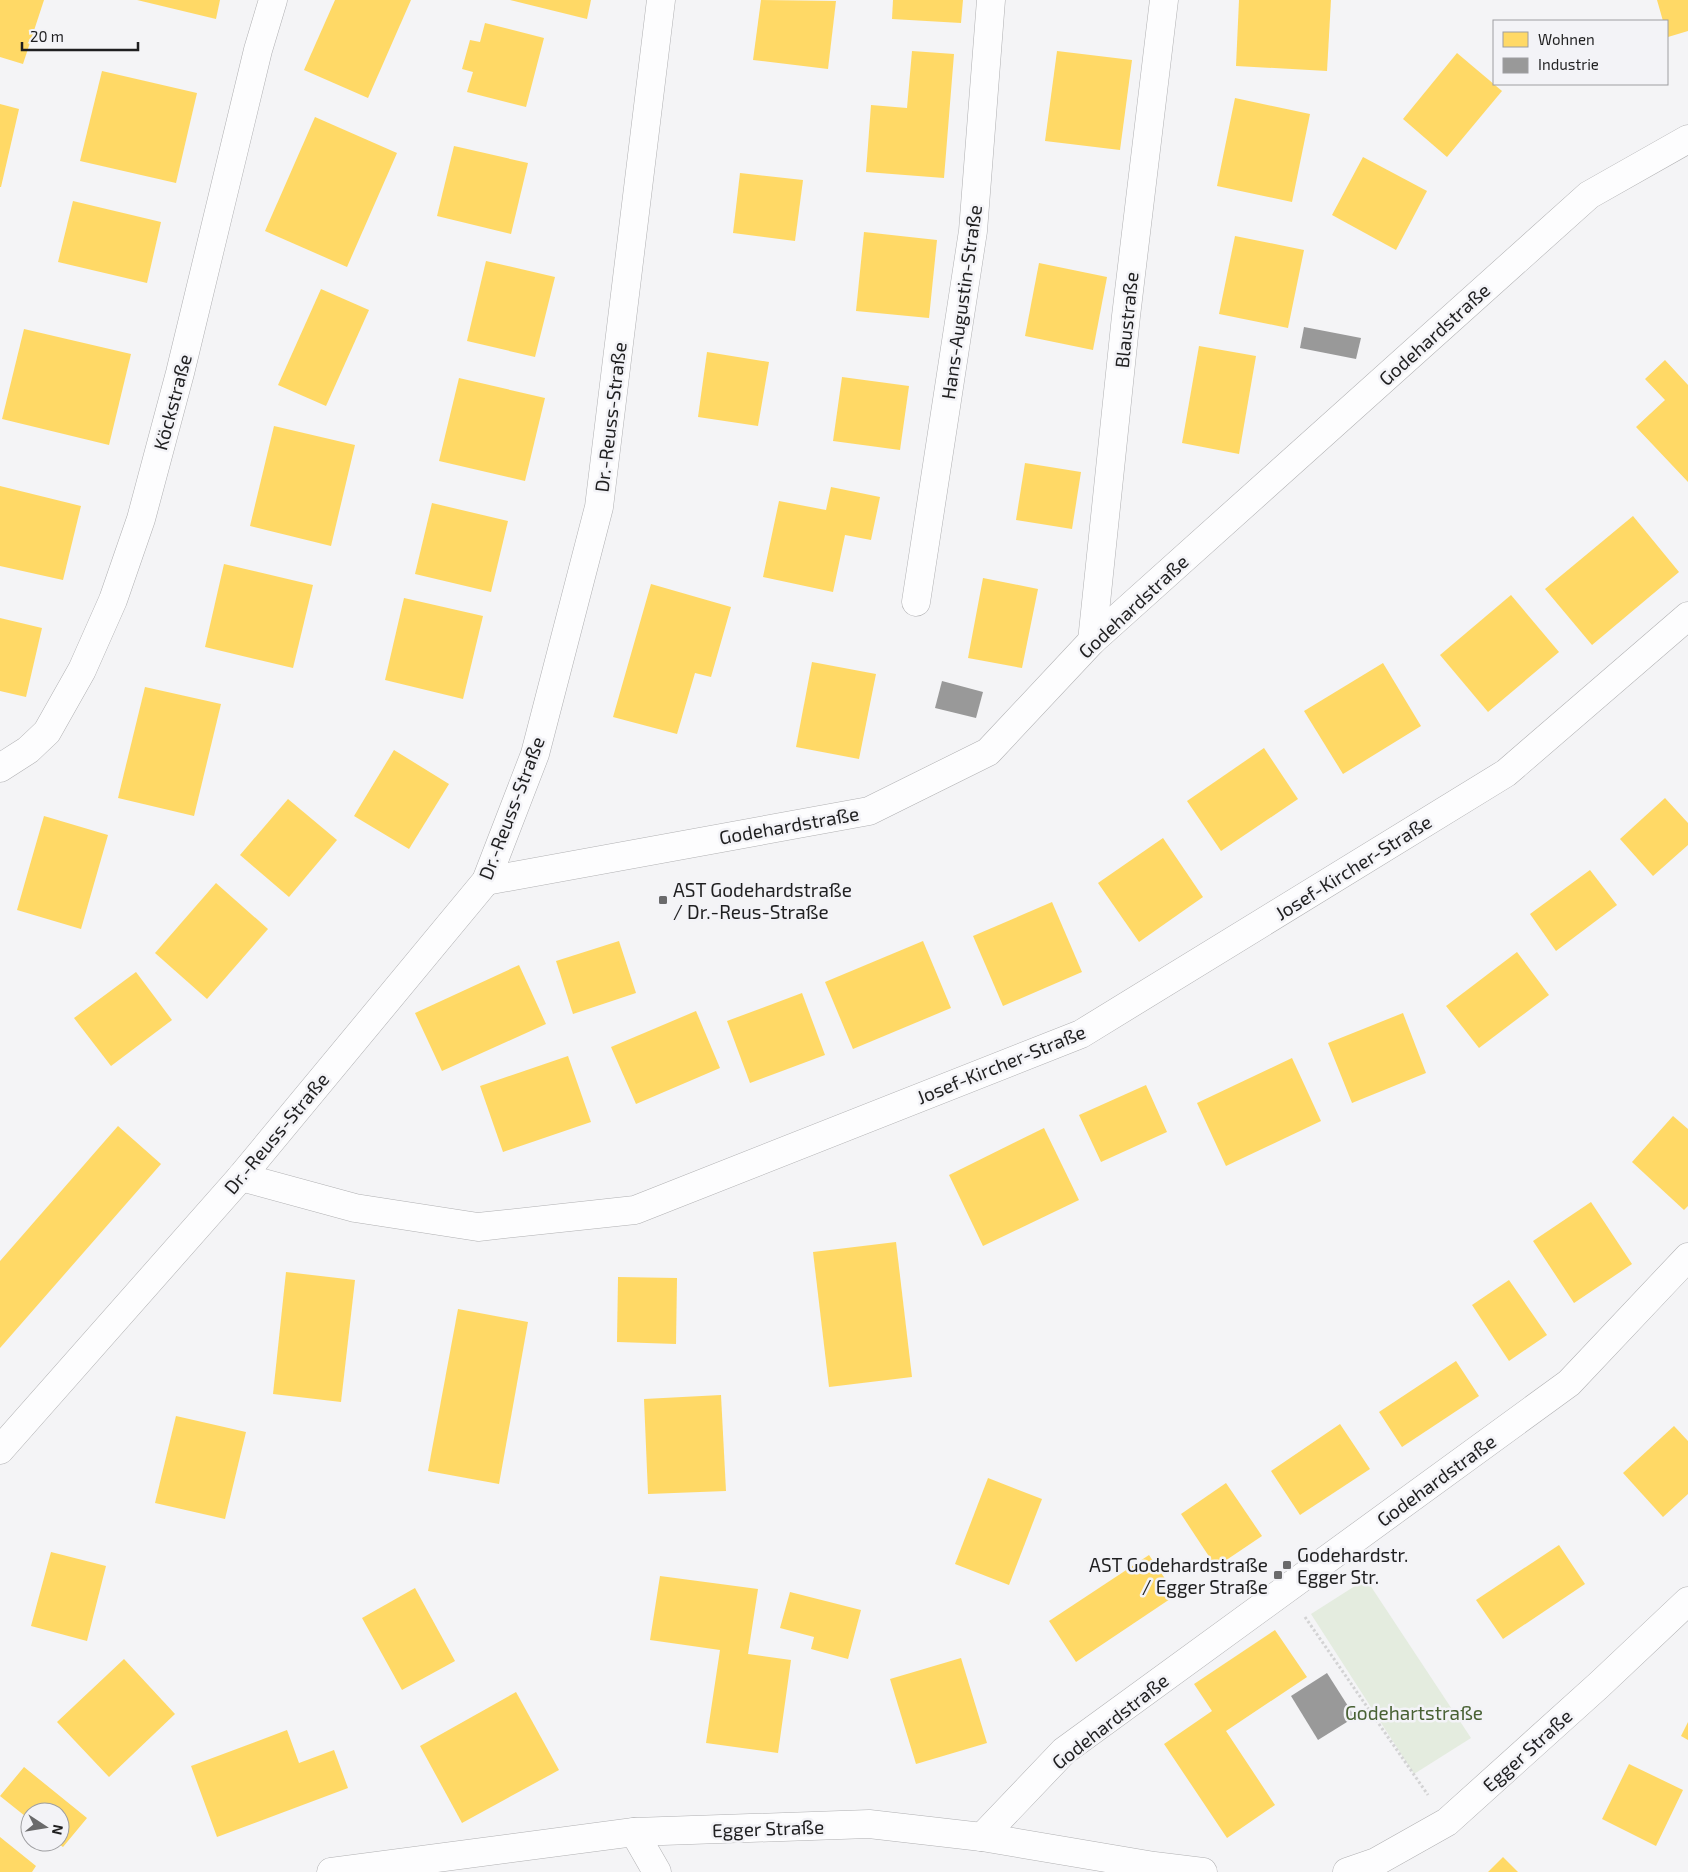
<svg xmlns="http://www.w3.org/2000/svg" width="1688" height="1872" font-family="'Exo 2',sans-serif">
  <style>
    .green { fill: #e4ecdf }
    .homes { fill: #ffd966 }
    .industry { fill: #999 }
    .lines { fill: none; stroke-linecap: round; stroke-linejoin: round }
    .minor-casing { stroke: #b0b0b2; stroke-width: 29 }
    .tertiary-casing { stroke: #b0b0b2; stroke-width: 29 }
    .path { stroke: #d3d3d4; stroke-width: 3; stroke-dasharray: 2.5 2.5; stroke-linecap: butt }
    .minor { stroke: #fdfdfe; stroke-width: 28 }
    .tertiary { stroke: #fdfdfe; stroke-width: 28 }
    .poi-dot { fill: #6a6a6b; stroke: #f3f3f7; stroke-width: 2 }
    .labels { text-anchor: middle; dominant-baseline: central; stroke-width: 5; stroke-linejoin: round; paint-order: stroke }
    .street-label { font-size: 19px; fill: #1f1f20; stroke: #f3f3f7 }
    .poi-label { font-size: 19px; fill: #1f1f20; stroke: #f3f3f7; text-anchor: start }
    .park-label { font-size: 19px; fill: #486133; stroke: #f3f3f7 }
  </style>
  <rect width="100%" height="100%" fill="#f4f4f6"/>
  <path class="green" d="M1366,1579L1471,1738L1414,1774L1311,1614Z"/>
  <g class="homes">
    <path d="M0,0H44L23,64L0,57Z"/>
    <path d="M137,0H220L216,19Z"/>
    <path d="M335,0H411L368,98L304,70Z"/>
    <path d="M510,0H591L587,19Z"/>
    <path d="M761,0L836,1L828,69L753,60Z"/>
    <path d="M893,0H963L961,23L892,19Z"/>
    <path d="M1239,0H1331L1327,71L1236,66Z"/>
    <path d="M1657,0H1688V31L1668,37L1667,21H1663Z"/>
    <path d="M485,23L544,38L526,107L467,92L473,72L462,69L470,40L480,42Z"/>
    <path d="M912,51L954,54L944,178L866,172L871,105L907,108Z"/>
    <path d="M1057,51L1132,60L1120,150L1045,141Z"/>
    <path d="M1457,53L1502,91L1447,157L1403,119Z"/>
    <path d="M102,71L197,93L176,183L80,161Z"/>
    <path d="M1235,98L1310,114L1292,202L1217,186Z"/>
    <path d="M0,104L19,109L1,187H0Z"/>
    <path d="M315,117L397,153L347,267L265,231Z"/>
    <path d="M454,146L528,163L511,234L437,216Z"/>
    <path d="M1363,157L1427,191L1396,250L1332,215Z"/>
    <path d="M740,173L803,180L795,241L733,233Z"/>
    <path d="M73,201L161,222L147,283L58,262Z"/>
    <path d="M864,232L937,240L929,318L856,311Z"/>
    <path d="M1235,236L1304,250L1288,328L1219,314Z"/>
    <path d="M486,261L555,277L535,357L467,341Z"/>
    <path d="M1039,263L1107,277L1093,350L1025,336Z"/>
    <path d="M321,289L369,310L326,406L278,385Z"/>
    <path d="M24,329L131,354L109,445L2,419Z"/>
    <path d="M1199,346L1256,356L1239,454L1182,443Z"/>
    <path d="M707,352L769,362L758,426L698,417Z"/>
    <path d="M1665,360L1688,385V482L1636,427L1665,400L1645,379Z"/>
    <path d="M842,377L909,386L900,450L833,441Z"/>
    <path d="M459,378L545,398L525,481L439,461Z"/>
    <path d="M274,426L355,445L331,546L250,526Z"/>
    <path d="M1025,463L1081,472L1072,529L1016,520Z"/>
    <path d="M0,486L81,506L63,580L0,566Z"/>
    <path d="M831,487L880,497L871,540L845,535L833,592L763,577L779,501L826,510Z"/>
    <path d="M432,503L508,521L491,592L415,574Z"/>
    <path d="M1633,516L1679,572L1592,645L1545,589Z"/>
    <path d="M224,564L313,585L293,668L205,647Z"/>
    <path d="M983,578L1038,589L1022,668L968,658Z"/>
    <path d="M651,584L731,607L711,677L695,673L677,734L613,717Z"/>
    <path d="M1511,595L1559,652L1488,712L1440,655Z"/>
    <path d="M404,598L483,616L463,699L385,680Z"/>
    <path d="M0,618L42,628L26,697L0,691Z"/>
    <path d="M812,662L876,674L859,759L796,747Z"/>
    <path d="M1383,663L1421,726L1343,774L1304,711Z"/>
    <path d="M145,687L221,704L194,816L118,798Z"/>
    <path d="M1264,748L1298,799L1221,851L1187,801Z"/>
    <path d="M394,750L449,784L409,849L354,816Z"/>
    <path d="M1665,798L1688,823V845L1653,876L1620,839Z"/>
    <path d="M288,799L337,840L289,897L240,855Z"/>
    <path d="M44,816L108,835L81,929L17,910Z"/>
    <path d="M1163,838L1203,897L1139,942L1098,883Z"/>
    <path d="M1590,870L1617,905L1556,951L1530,914Z"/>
    <path d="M216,883L268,929L207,999L155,953Z"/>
    <path d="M1052,902L1082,972L1003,1006L973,936Z"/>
    <path d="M619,941L636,993L573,1014L556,961Z"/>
    <path d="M923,941L951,1008L853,1049L825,982Z"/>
    <path d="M1517,952L1549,995L1479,1048L1446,1006Z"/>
    <path d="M519,965L546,1024L442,1071L415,1013Z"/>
    <path d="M136,972L172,1020L111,1066L74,1018Z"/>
    <path d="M802,993L825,1055L750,1083L727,1021Z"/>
    <path d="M696,1011L720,1068L636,1104L611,1047Z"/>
    <path d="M1403,1013L1426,1073L1352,1103L1328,1043Z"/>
    <path d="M568,1056L591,1122L503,1152L480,1086Z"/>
    <path d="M1292,1058L1321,1121L1226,1166L1197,1103Z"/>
    <path d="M1146,1085L1167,1132L1101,1162L1079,1115Z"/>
    <path d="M1673,1116L1688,1129V1206L1684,1210L1632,1162Z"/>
    <path d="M118,1126L161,1164L0,1348V1261Z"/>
    <path d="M1044,1128L1079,1200L983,1246L949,1175Z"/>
    <path d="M1591,1202L1632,1264L1574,1303L1533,1241Z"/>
    <path d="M896,1242L912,1377L829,1387L813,1252Z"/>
    <path d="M286,1272L355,1280L341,1402L273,1394Z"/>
    <path d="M618,1277L677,1278L676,1344L617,1342Z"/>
    <path d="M1509,1280L1547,1335L1509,1361L1472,1305Z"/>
    <path d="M458,1309L528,1322L499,1484L428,1471Z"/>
    <path d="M1456,1361L1479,1396L1402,1447L1379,1412Z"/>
    <path d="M721,1395L726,1491L648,1494L644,1399Z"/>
    <path d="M176,1416L246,1432L225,1519L155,1503Z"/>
    <path d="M1340,1424L1370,1469L1300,1515L1271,1471Z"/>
    <path d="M1674,1426L1688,1441V1494L1663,1517L1623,1473Z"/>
    <path d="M988,1478L1042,1499L1009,1585L955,1564Z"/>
    <path d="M1226,1483L1262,1536L1216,1567L1181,1514Z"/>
    <path d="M1559,1545L1585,1584L1503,1639L1476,1600Z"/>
    <path d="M51,1552L106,1566L87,1641L31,1626Z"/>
    <path d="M1149,1555L1176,1595L1076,1662L1049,1621Z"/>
    <path d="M660,1576L758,1589L748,1654L791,1660L778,1753L706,1743L720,1650L650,1640Z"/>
    <path d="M415,1588L455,1661L402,1690L362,1618Z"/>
    <path d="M790,1592L861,1610L848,1659L811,1649L814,1637L780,1628Z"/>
    <path d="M1275,1630L1307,1677L1226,1731L1275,1805L1227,1838L1164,1744L1212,1711L1194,1684Z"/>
    <path d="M961,1658L987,1743L916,1764L890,1679Z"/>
    <path d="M124,1659L175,1714L109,1777L57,1722Z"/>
    <path d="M516,1692L559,1770L462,1823L420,1746Z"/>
    <path d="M1688,1722V1740L1681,1736Z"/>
    <path d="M287,1730L299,1763L334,1750L348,1788L217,1837L191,1766Z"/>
    <path d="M1629,1764L1683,1790L1656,1846L1602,1819Z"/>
    <path d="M24,1767L87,1818L63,1847L56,1842H60V1812H30V1820L0,1796Z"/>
    <path d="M0,1837L36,1866L32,1872H0Z"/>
    <path d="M1503,1857L1518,1872H1488Z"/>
  </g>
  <g class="industry">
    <path d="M1304,327L1361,338L1356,359L1300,348Z"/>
    <path d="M942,681L983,692L976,718L935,708Z"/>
    <path d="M1327,1673L1355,1717L1318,1740L1291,1696Z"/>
  </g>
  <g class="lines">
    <g class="minor-casing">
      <g id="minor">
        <path d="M916,602L973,231L991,0"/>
        <path d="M1092,641L1126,316L1164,0"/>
        <path d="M0,768L28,750L47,732L82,670L113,600L141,519L180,373L258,50L273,0"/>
        <path d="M486,881L869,811L988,752L1092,641L1589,195L1688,139"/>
        <path d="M241,1177L355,1208L478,1227L635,1210L1081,1034L1506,773L1688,616"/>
        <path d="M0,1450L241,1177L486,881L535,754L599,507L661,0"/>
        <path d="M634,1832L657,1872"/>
        <path d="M982,1837L1064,1751L1569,1383L1688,1257"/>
      </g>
    </g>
    <g class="tertiary-casing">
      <g id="tertiary">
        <path d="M331,1872L634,1832L869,1824L982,1837L1154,1866L1203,1872"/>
        <path d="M1347,1872L1376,1862L1447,1822L1599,1685L1688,1601"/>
      </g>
    </g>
    <path class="path" d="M1305,1617L1428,1795"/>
    <use href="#minor" class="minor"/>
    <use href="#tertiary" class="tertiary"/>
  </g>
  <g class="poi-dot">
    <rect x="658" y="895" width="10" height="10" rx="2.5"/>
    <rect x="1282" y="1560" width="10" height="10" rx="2.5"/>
    <rect x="1273" y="1570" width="10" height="10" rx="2.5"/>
  </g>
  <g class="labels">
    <g class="street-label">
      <text transform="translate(961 302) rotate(-82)">Hans-Augustin-Straße</text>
      <text transform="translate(1126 320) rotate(-84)">Blaustraße</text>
      <text transform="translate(1434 334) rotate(-42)">Godehardstraße</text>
      <text transform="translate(172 402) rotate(-75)">Köckstraße</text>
      <text transform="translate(610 417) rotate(-83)">Dr.-Reuss-Straße</text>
      <text transform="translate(1133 606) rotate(-43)">Godehardstraße</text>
      <text transform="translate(511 808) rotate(-69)">Dr.-Reuss-Straße</text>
      <text transform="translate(789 825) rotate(-10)">Godehardstraße</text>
      <text transform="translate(1353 867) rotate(-32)">Josef-Kircher-Straße</text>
      <text transform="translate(1001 1064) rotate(-22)">Josef-Kircher-Straße</text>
      <text transform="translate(276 1133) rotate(-50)">Dr.-Reuss-Straße</text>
      <text transform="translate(1436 1480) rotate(-36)">Godehardstraße</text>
      <text transform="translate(1110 1721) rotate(-38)">Godehardstraße</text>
      <text transform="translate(1527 1750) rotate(-42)">Egger Straße</text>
      <text transform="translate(768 1828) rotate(-2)">Egger Straße</text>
    </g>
    <g class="poi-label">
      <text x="673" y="889">AST Godehardstraße<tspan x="673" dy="22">/ Dr.-Reus-Straße</tspan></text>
      <text x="1297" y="1554">Godehardstr.<tspan x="1297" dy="22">Egger Str.</tspan></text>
      <text x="1268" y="1564" text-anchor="end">AST Godehardstraße<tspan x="1268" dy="22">/ Egger Straße</tspan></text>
    </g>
    <g class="park-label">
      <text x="1414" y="1712">Godehartstraße</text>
    </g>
  </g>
  <rect x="1493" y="20" width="175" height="65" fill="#f3f3f7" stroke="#9e9ea1"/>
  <rect x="1503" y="32" width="25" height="15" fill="#ffd966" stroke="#9e9ea1"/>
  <text x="1538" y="45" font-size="15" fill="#1f1f20">Wohnen</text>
  <rect x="1503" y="58" width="25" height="15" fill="#999999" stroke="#9e9ea1"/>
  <text x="1538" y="70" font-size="15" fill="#1f1f20">Industrie</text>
  <g transform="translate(45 1827) rotate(102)"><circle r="24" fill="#f3f3f7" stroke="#9e9ea1"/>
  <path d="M0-4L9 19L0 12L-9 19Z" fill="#6a6a6b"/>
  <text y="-8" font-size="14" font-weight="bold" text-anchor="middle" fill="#1f1f20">N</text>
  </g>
  <path d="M22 42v8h116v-8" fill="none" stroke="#1f1f20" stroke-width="2.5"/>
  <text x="30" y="42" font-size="15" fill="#1f1f20" stroke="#f3f3f7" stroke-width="4" paint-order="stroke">20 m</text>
</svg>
